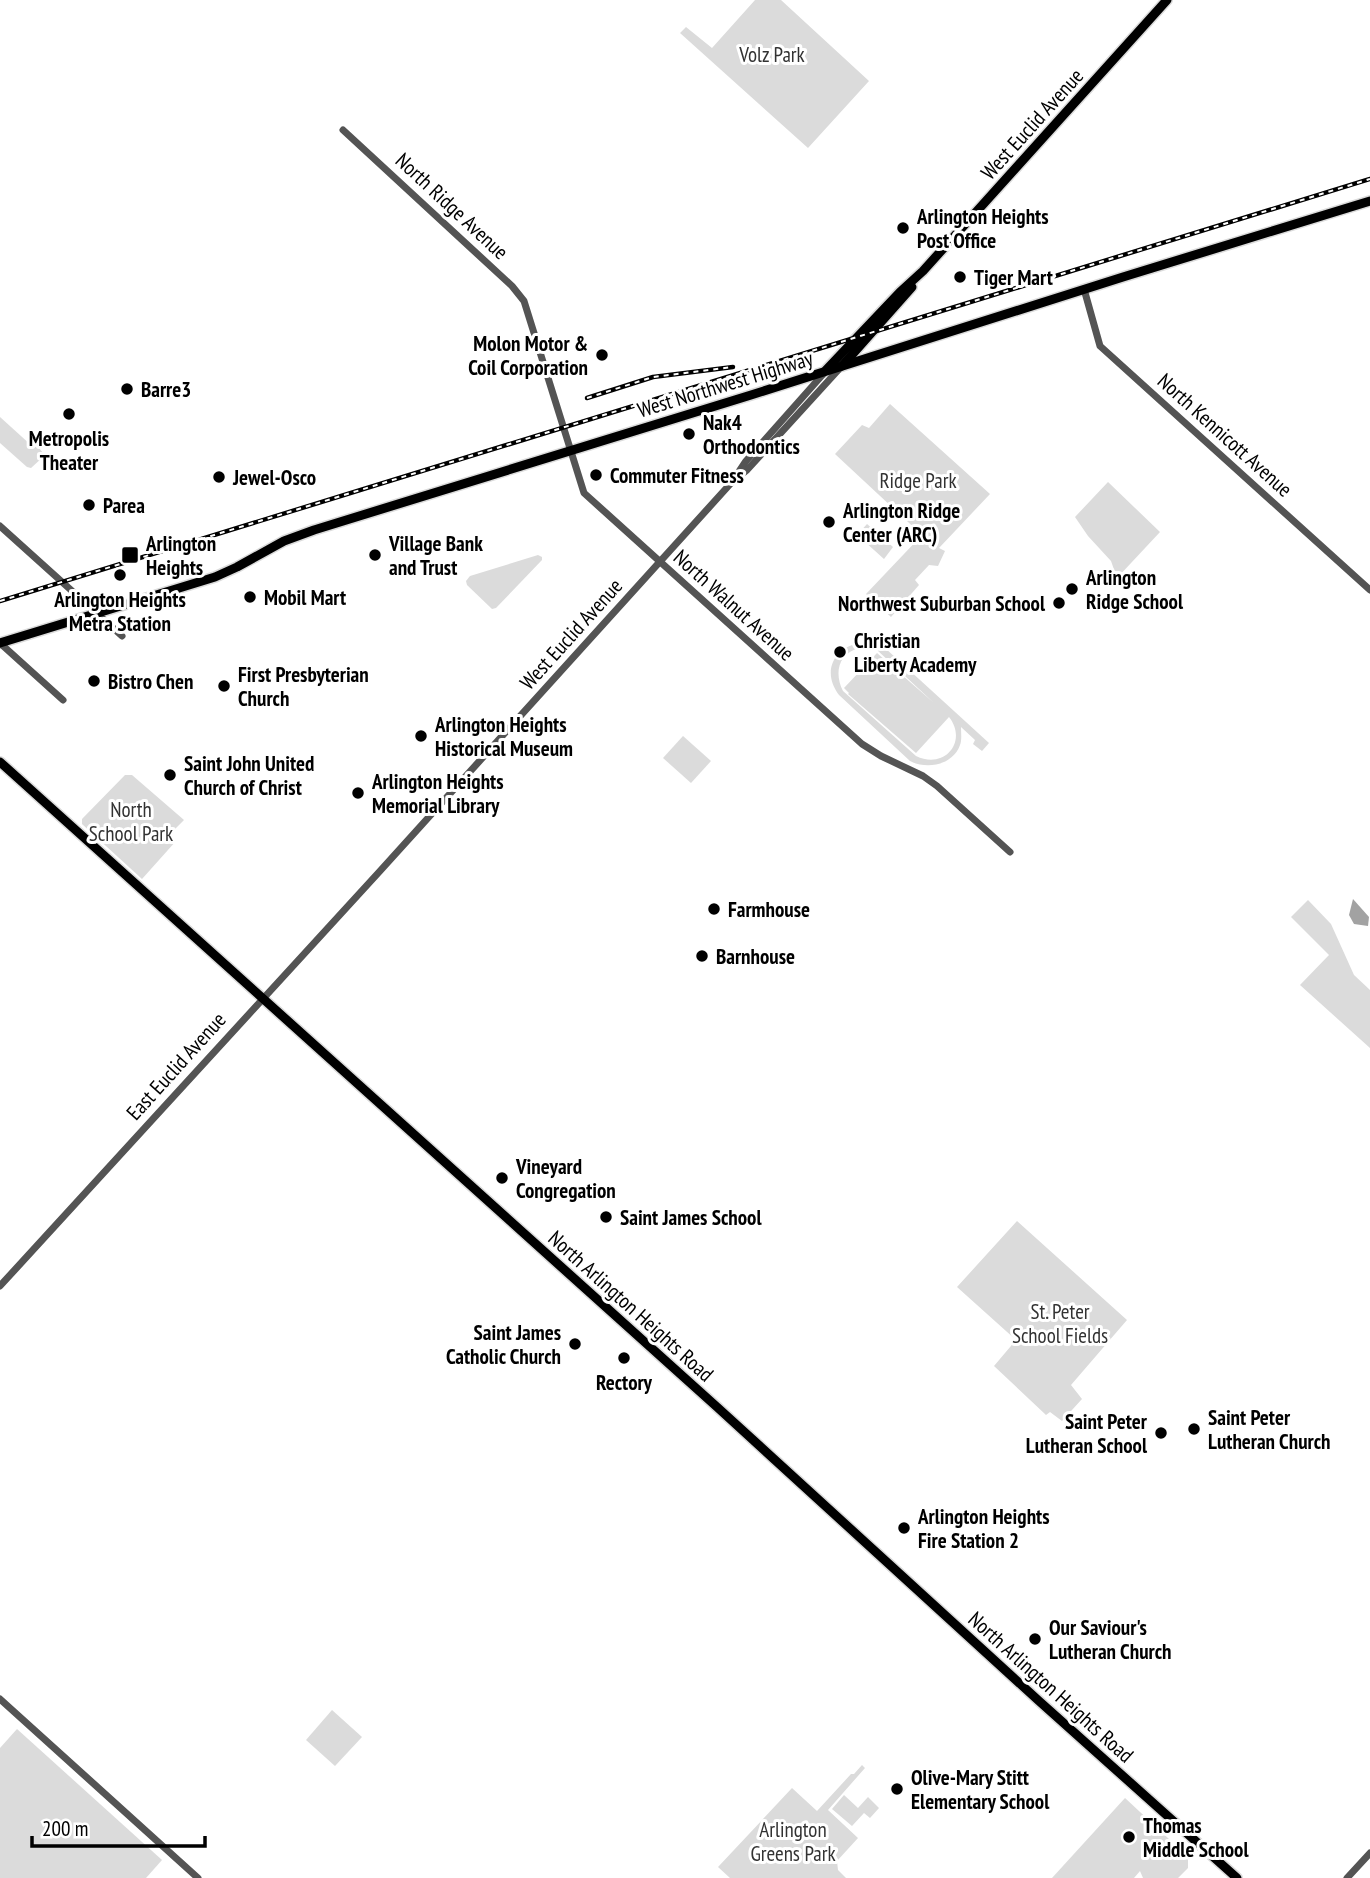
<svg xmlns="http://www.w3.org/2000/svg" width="1370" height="1878" font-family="'PT Sans Narrow',sans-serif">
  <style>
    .green { fill: #dbdbdb; fill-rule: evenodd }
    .water { fill: #a2a2a2 }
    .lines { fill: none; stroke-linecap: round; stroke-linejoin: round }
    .major-casing { stroke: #dbdbdb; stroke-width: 12 }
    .minor { stroke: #545454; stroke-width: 7 }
    .major { stroke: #000; stroke-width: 9 }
    .rail-casing { stroke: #000; stroke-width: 4.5 }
    .rail { stroke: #fff; stroke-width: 2; stroke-dasharray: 5; stroke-linecap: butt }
    .poi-dot { fill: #000; stroke: #fff; stroke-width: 2.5 }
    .labels { text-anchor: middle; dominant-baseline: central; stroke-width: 6; stroke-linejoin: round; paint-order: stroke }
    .park-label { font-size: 21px; fill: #323232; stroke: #fff }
    .street-label { font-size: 21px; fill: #000; stroke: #fff }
    .poi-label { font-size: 21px; font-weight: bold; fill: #000; stroke: #fff; text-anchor: start }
  </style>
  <rect width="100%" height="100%" fill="#fff"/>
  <g class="green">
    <path d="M755,0H781L869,81L808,148L680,33L686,27L712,48Z"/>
    <path d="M890,404L990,494L939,548L945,551L938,566L929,565L915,580L919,585L891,617L866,594L922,535L835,454L862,425L869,428Z"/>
    <path d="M0,417L32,446L39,448L43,453V457L31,468L27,467L0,443Z"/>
    <path d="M1108,482L1160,532L1117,578L1111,561L1088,536L1075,517Z"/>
    <path d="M867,524L893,547L884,559L864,541L870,534L864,540L858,534Z"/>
    <path d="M538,555L542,557V560L496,608L492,609L467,585L466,581L470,576Z"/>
    <path d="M866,642L877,644L885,648L989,743L982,751L973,744L975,740L961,727C961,733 962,740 960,745C953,765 927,770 910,761L839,695C820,670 836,644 866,642ZM859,648H868L877,650L934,703L877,653L844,688L849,693L848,694L916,753L949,717C968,741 945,770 916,756L843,691C834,673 838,654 859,648Z"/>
    <path d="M683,736L711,761L691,783L663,758Z"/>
    <path d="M125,775H132L184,820L169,835L176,841L142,879L82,824V819Z"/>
    <path d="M1308,900L1331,924L1354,975L1370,990V1048L1300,985L1329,955L1291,917Z"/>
    <path d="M1017,1221L1127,1320L1071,1385L1082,1399L1062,1421L1050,1412L1046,1415L994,1366L1016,1340L957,1287Z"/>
    <path d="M332,1710L362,1737L335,1766L306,1740Z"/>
    <path d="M17,1729L162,1860L146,1878H0V1748Z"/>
    <path d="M862,1765L865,1768L828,1810L858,1838L837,1861L838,1870L846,1878H730L718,1867L792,1788L817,1811L851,1774H854Z"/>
    <path d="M844,1795L858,1808L868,1797L879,1808L870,1818L864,1813L852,1826L832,1809Z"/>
    <path d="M1125,1798L1169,1839L1168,1841L1188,1859V1868L1178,1878H1143L1140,1871L1134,1878H1052Z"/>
  </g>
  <path class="water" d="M1353,899L1369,917L1368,926L1354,924L1349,915Z"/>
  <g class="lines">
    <g class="major-casing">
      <g id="major">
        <path d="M842,366L912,287"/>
        <path d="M826,370L900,292L923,271L1167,0"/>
        <path d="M0,643L215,577L237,567L284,541L314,530L751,395L1123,277L1370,201"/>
        <path d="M0,762L717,1407L1039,1701L1237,1878"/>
      </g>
    </g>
    <g class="minor">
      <path d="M343,130L512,286L524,301L584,493L862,744L881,756L923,776L937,786L1010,852"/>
      <path d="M1084,289L1100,346L1370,590"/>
      <path d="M736,476L746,461L825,372"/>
      <path d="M0,526L122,636"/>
      <path d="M0,643L63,700"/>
      <path d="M0,1286L380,871L732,482L747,470L841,367"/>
      <path d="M0,1699L198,1878"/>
      <path d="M1347,1878L1370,1853"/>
    </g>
    <use href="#major" class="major"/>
    <g class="rail-casing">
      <g id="rail">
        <path d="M587,398L653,377L733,367"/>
        <path d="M0,601L1370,179"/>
      </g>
    </g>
    <use href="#rail" class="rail"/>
  </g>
  <g class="poi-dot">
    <circle cx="903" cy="228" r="7"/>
    <circle cx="960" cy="277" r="7"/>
    <circle cx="602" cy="355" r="7"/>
    <circle cx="127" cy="389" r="7"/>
    <circle cx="69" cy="414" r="7"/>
    <circle cx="689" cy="434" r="7"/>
    <circle cx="596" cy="475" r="7"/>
    <circle cx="219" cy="477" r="7"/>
    <circle cx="89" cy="505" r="7"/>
    <circle cx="829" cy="522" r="7"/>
    <rect x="121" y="546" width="18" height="18" rx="3.5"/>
    <circle cx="375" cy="555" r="7"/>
    <circle cx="120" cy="575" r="7"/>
    <circle cx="1072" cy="589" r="7"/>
    <circle cx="250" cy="597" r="7"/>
    <circle cx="1059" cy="603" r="7"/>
    <circle cx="840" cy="652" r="7"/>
    <circle cx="94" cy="681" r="7"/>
    <circle cx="224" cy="686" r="7"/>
    <circle cx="421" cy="736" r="7"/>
    <circle cx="170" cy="775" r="7"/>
    <circle cx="358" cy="793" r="7"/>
    <circle cx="714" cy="909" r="7"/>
    <circle cx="702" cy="956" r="7"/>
    <circle cx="502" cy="1178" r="7"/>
    <circle cx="606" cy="1217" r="7"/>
    <circle cx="575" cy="1344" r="7"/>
    <circle cx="624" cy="1358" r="7"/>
    <circle cx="1194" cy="1429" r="7"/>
    <circle cx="1161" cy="1433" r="7"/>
    <circle cx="904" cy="1528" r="7"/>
    <circle cx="1035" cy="1639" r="7"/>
    <circle cx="897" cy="1789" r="7"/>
    <circle cx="1129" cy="1837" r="7"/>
  </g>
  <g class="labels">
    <g class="park-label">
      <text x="772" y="54">Volz Park</text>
      <text x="918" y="480">Ridge Park</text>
      <text x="131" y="809">North<tspan x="131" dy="24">School Park</tspan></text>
      <text x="1060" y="1311">St. Peter<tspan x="1060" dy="24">School Fields</tspan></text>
      <text x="793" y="1829">Arlington<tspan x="793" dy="24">Greens Park</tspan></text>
    </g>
    <g class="street-label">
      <text transform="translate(1032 124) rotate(-48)">West Euclid Avenue</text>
      <text transform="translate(452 206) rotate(43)">North Ridge Avenue</text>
      <text transform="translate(725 384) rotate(-17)">West Northwest Highway</text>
      <text transform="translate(1225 435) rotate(42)">North Kennicott Avenue</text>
      <text transform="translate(734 605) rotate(42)">North Walnut Avenue</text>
      <text transform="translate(571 634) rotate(-48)">West Euclid Avenue</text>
      <text transform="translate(176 1066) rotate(-48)">East Euclid Avenue</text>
      <text transform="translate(631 1306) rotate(42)">North Arlington Heights Road</text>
      <text transform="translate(1051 1687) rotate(42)">North Arlington Heights Road</text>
    </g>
    <g class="poi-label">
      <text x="917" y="216">Arlington Heights<tspan x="917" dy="24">Post Office</tspan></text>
      <text x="974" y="277">Tiger Mart</text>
      <text x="588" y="343" text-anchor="end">Molon Motor &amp;<tspan x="588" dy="24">Coil Corporation</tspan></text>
      <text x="141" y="389">Barre3</text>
      <text x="703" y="422">Nak4<tspan x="703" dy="24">Orthodontics</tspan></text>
      <text x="69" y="438" text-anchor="middle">Metropolis<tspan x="69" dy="24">Theater</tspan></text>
      <text x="610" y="475">Commuter Fitness</text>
      <text x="233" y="477">Jewel-Osco</text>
      <text x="103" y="505">Parea</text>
      <text x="843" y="510">Arlington Ridge<tspan x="843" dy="24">Center (ARC)</tspan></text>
      <text x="146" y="543">Arlington<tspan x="146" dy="24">Heights</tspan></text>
      <text x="389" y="543">Village Bank<tspan x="389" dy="24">and Trust</tspan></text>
      <text x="1086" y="577">Arlington<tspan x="1086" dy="24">Ridge School</tspan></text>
      <text x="264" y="597">Mobil Mart</text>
      <text x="120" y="599" text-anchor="middle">Arlington Heights<tspan x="120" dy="24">Metra Station</tspan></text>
      <text x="1045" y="603" text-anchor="end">Northwest Suburban School</text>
      <text x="854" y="640">Christian<tspan x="854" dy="24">Liberty Academy</tspan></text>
      <text x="238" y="674">First Presbyterian<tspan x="238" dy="24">Church</tspan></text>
      <text x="108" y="681">Bistro Chen</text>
      <text x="435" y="724">Arlington Heights<tspan x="435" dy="24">Historical Museum</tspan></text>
      <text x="184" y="763">Saint John United<tspan x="184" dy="24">Church of Christ</tspan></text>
      <text x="372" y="781">Arlington Heights<tspan x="372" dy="24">Memorial Library</tspan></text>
      <text x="728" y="909">Farmhouse</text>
      <text x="716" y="956">Barnhouse</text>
      <text x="516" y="1166">Vineyard<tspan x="516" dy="24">Congregation</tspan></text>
      <text x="620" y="1217">Saint James School</text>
      <text x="561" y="1332" text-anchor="end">Saint James<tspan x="561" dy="24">Catholic Church</tspan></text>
      <text x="624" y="1382" text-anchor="middle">Rectory</text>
      <text x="1208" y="1417">Saint Peter<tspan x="1208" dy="24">Lutheran Church</tspan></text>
      <text x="1147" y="1421" text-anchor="end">Saint Peter<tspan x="1147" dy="24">Lutheran School</tspan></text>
      <text x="918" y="1516">Arlington Heights<tspan x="918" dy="24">Fire Station 2</tspan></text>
      <text x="1049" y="1627">Our Saviour's<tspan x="1049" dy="24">Lutheran Church</tspan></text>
      <text x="911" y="1777">Olive-Mary Stitt<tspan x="911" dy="24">Elementary School</tspan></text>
      <text x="1143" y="1825">Thomas<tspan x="1143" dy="24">Middle School</tspan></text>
    </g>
  </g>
  <path d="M32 1836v10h173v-10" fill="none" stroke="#000000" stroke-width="3.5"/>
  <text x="42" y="1836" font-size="21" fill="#000000" stroke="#ffffff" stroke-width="5" paint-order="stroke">200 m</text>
</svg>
